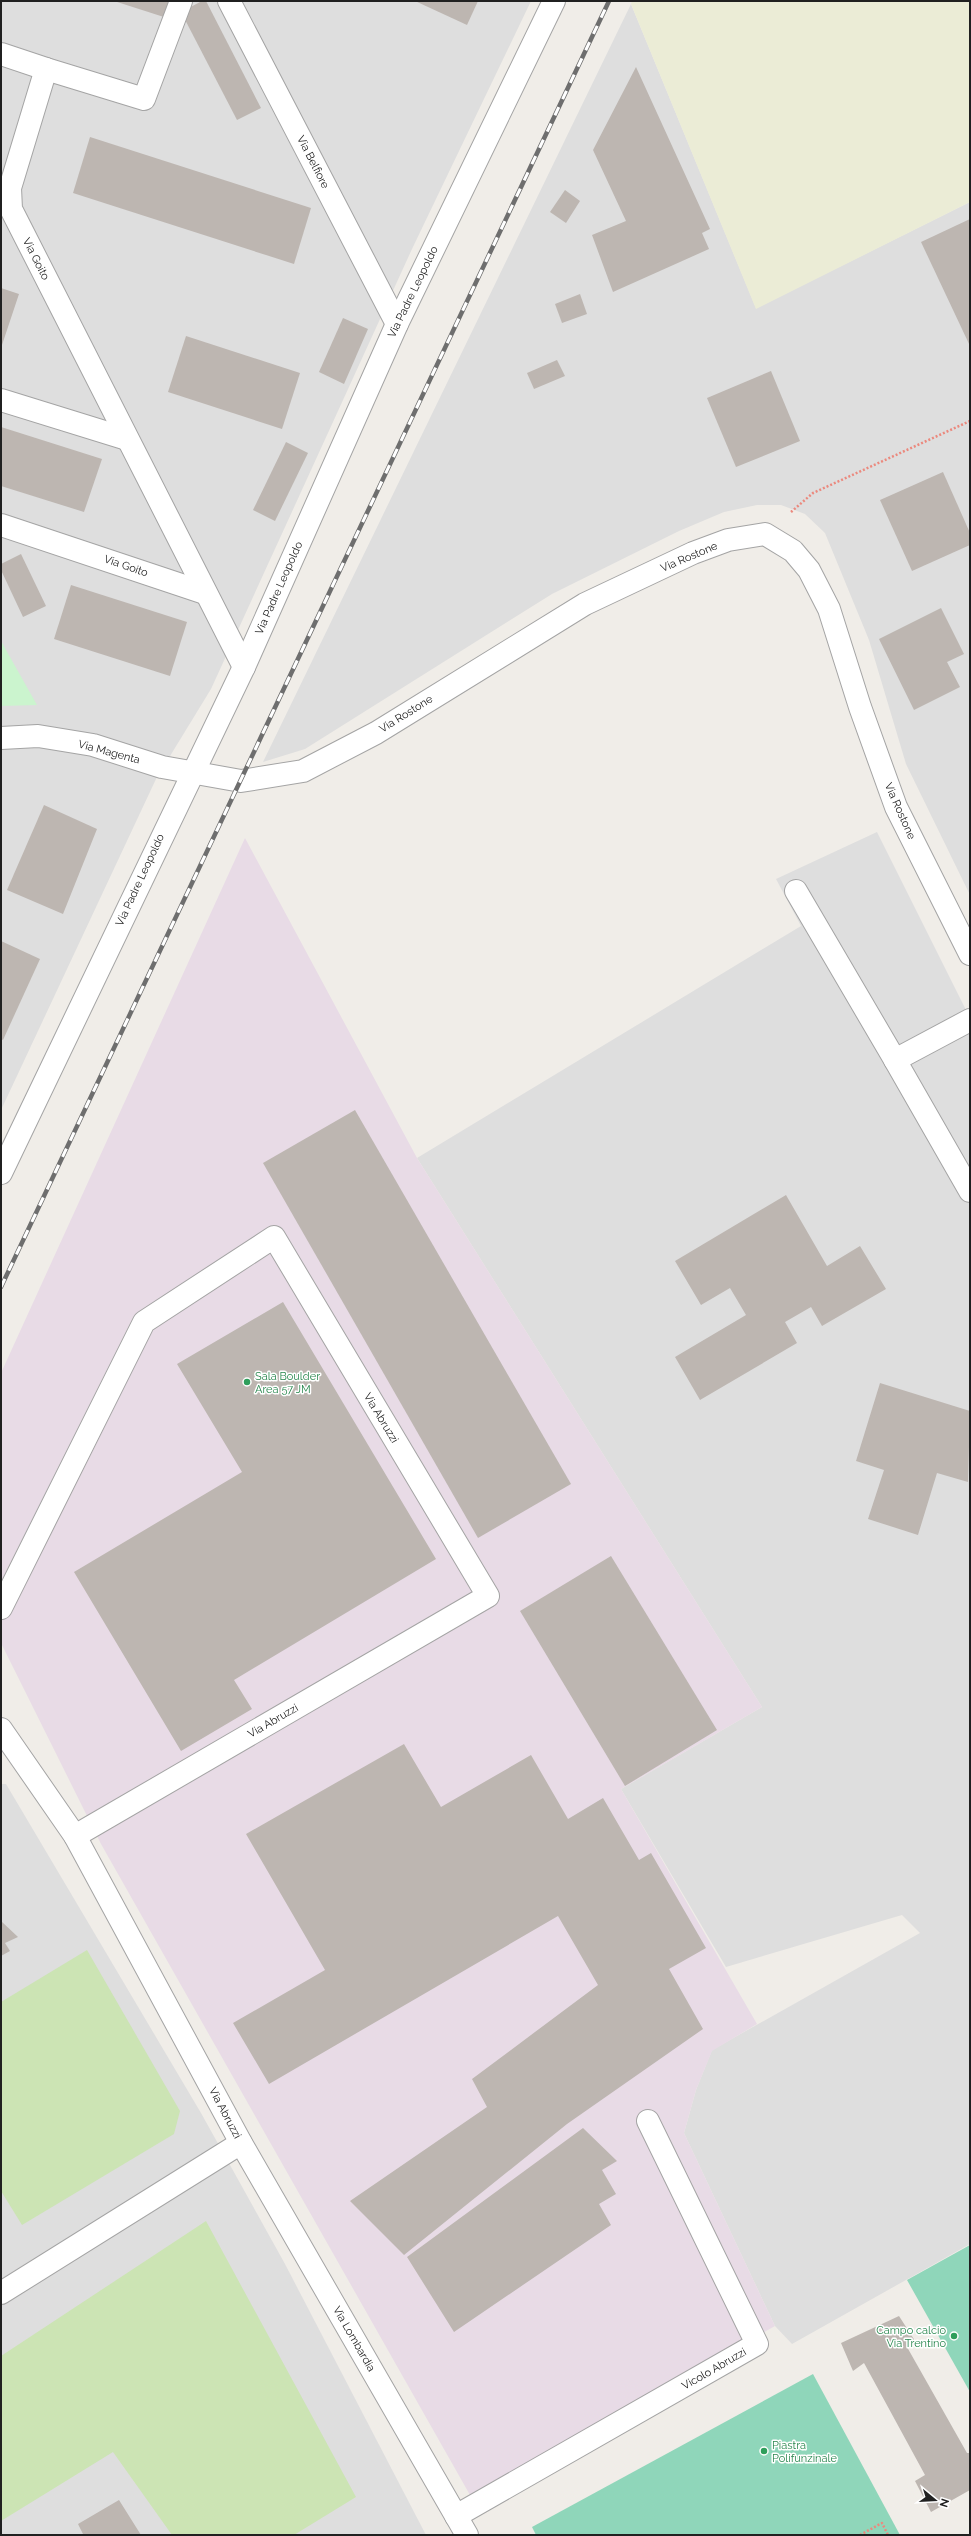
<svg xmlns="http://www.w3.org/2000/svg" width="971" height="2536" font-family="Raleway,sans-serif">
  <style>
    .residential { fill: #dedede }
    .industrial { fill: #e8dbe6 }
    .farmland { fill: #ebecd6 }
    .grass { fill: #cce4b4 }
    .park { fill: #cbf4ce }
    .pitch { fill: #8fd6ba }
    .building { fill: #bdb6b1 }
    .lines { fill: none; stroke-linecap: round; stroke-linejoin: round }
    .minor-casing { stroke: #a4a4a4; stroke-width: 24 }
    .path { stroke: #eb897e; stroke-width: 2.5; stroke-dasharray: 2 2; stroke-linecap: butt }
    .minor { stroke: #fff; stroke-width: 22 }
    .rail-casing { stroke: #6e6e6e; stroke-width: 4.5 }
    .rail { stroke: #fff; stroke-width: 3; stroke-dasharray: 9; stroke-linecap: butt }
    .leisure-dot { fill: #2e9e5b; stroke: #fff; stroke-width: 1.5 }
    .labels { text-anchor: middle; dominant-baseline: central; stroke-width: 3; stroke-linejoin: round; paint-order: stroke }
    .street-label { font-size: 11px; fill: #202020; stroke: #fff }
    .leisure-label { font-size: 11px; fill: #27864d; stroke: #fff; text-anchor: start }
  </style>
  <rect width="100%" height="100%" fill="#f0ede8"/>
  <g class="residential">
    <path d="M1,1H531L412,249L211,689L156,779L1,1110Z"/>
    <path d="M631,4L756,308L970,202V895L906,764L869,640L825,533L805,514L781,505H757L724,512L679,531L552,594L305,749L263,762Z"/>
    <path d="M877,832L970,1018V2244L792,2344L775,2326L684,2133L696,2090L712,2050L920,1933L902,1915L726,1967L621,1789L762,1707L417,1158L801,926L776,879Z"/>
    <path d="M1,1784H6L201,2113L285,2264L426,2535H1Z"/>
  </g>
  <path class="industrial" d="M245,838L417,1158L762,1707L621,1789L757,2024L712,2051L696,2090L684,2133L775,2326L470,2495L101,1844L1,1643V1373Z"/>
  <path class="farmland" d="M632,1H970V202L756,309L631,4Z"/>
  <g class="grass">
    <path d="M87,1950L180,2111L174,2134L22,2225L1,2191V2002Z"/>
    <path d="M206,2221L356,2497L294,2535H172L113,2452L1,2521V2356Z"/>
  </g>
  <path class="park" d="M1,641L37,705L1,706Z"/>
  <g class="pitch">
    <path d="M970,2245V2392L907,2280Z"/>
    <path d="M813,2374L900,2535H536L532,2527Z"/>
  </g>
  <g class="building">
    <path d="M114,1H172L167,18Z"/>
    <path d="M202,1H206L261,108L237,120L181,12Z"/>
    <path d="M415,1H478L467,25Z"/>
    <path d="M636,67L710,229L702,233L709,249L613,292L592,235L626,221L593,150Z"/>
    <path d="M90,137L311,208L294,264L73,193Z"/>
    <path d="M565,190L580,201L566,223L550,212Z"/>
    <path d="M970,219V346L921,242Z"/>
    <path d="M1,288L19,294L1,348Z"/>
    <path d="M580,294L587,314L562,323L555,304Z"/>
    <path d="M343,318L368,329L344,384L319,372Z"/>
    <path d="M186,336L300,373L282,429L168,392Z"/>
    <path d="M557,360L565,376L534,389L527,373Z"/>
    <path d="M771,371L800,441L736,467L707,398Z"/>
    <path d="M1,427L102,459L84,512L1,486Z"/>
    <path d="M286,442L308,453L275,521L253,510Z"/>
    <path d="M943,472L970,533V545L912,571L880,500Z"/>
    <path d="M21,554L46,606L23,617L1,570V564Z"/>
    <path d="M71,585L187,622L170,676L54,639Z"/>
    <path d="M941,608L964,654L947,662L960,687L914,710L879,639Z"/>
    <path d="M44,805L97,829L63,914L7,890Z"/>
    <path d="M1,941L40,959L3,1040L1,1039Z"/>
    <path d="M355,1110L571,1484L478,1538L263,1163Z"/>
    <path d="M786,1195L827,1266L860,1246L886,1289L822,1326L811,1307L785,1322L797,1343L700,1400L675,1357L746,1315L730,1288L701,1305L675,1261Z"/>
    <path d="M283,1302L436,1559L234,1680L252,1709L181,1751L74,1572L242,1472L177,1364Z"/>
    <path d="M880,1383L970,1411L968,1482L937,1473L918,1535L868,1519L884,1470L856,1461Z"/>
    <path d="M611,1556L717,1730L625,1786L520,1611Z"/>
    <path d="M404,1744L441,1807L531,1755L568,1819L603,1798L639,1860L651,1853L706,1948L669,1969L703,2029L567,2124L404,2255L350,2201L487,2107L472,2079L598,1985L558,1916L269,2084L233,2023L325,1970L246,1834Z"/>
    <path d="M1,1921L18,1937L5,1943L10,1951L1,1956Z"/>
    <path d="M583,2128L617,2161L602,2170L616,2194L599,2204L611,2225L454,2332L407,2257Z"/>
    <path d="M899,2316L917,2344L907,2347L967,2453H970V2490L931,2512L915,2481L925,2475L864,2363L853,2371L841,2343Z"/>
    <path d="M119,2500L141,2535H82L83,2534L78,2524Z"/>
  </g>
  <g class="lines">
    <g class="minor-casing">
      <g id="minor">
        <path d="M181,1L144,99L46,69L10,188L11,209L244,667"/>
        <path d="M229,1L397,324"/>
        <path d="M1,54L46,69"/>
        <path d="M1,400L127,439"/>
        <path d="M1,525L205,593"/>
        <path d="M1,738L38,736L93,745L162,767L241,781L303,771L376,733L585,604L693,553L728,540L765,534L793,551L809,570L829,609L860,707L896,807L970,954"/>
        <path d="M796,891L895,1060"/>
        <path d="M970,1020L895,1060L970,1191"/>
        <path d="M1,1173L244,667L397,324L554,1"/>
        <path d="M1,1608L144,1322L274,1237L488,1596L75,1836"/>
        <path d="M1,1729L75,1836L241,2143L467,2535"/>
        <path d="M1,2293L241,2143"/>
        <path d="M456,2516L757,2344L648,2121"/>
      </g>
    </g>
    <g class="path">
      <path d="M791,512L813,493L970,421"/>
      <path d="M860,2535L882,2523L888,2535"/>
    </g>
    <use href="#minor" class="minor"/>
    <g class="rail-casing">
      <path id="rail" d="M1,1287L609,1"/>
    </g>
    <use href="#rail" class="rail"/>
  </g>
  <g class="leisure-dot">
    <circle cx="247" cy="1382" r="4"/>
    <circle cx="954" cy="2336" r="4"/>
    <circle cx="764" cy="2451" r="4"/>
  </g>
  <g class="labels">
    <g class="street-label">
      <text transform="translate(313 162) rotate(63)">Via Belfiore</text>
      <text transform="translate(36 259) rotate(63)">Via Goito</text>
      <text transform="translate(413 292) rotate(-64)">Via Padre Leopoldo</text>
      <text transform="translate(689 557) rotate(-23)">Via Rostone</text>
      <text transform="translate(126 566) rotate(19)">Via Goito</text>
      <text transform="translate(279 588) rotate(-66)">Via Padre Leopoldo</text>
      <text transform="translate(406 714) rotate(-32)">Via Rostone</text>
      <text transform="translate(109 752) rotate(15)">Via Magenta</text>
      <text transform="translate(900 811) rotate(66)">Via Rostone</text>
      <text transform="translate(140 880) rotate(-65)">Via Padre Leopoldo</text>
      <text transform="translate(381 1418) rotate(59)">Via Abruzzi</text>
      <text transform="translate(273 1721) rotate(-30)">Via Abruzzi</text>
      <text transform="translate(225 2113) rotate(62)">Via Abruzzi</text>
      <text transform="translate(354 2339) rotate(60)">Via Lombardia</text>
      <text transform="translate(714 2369) rotate(-30)">Vicolo Abruzzi</text>
    </g>
    <g class="leisure-label">
      <text x="255" y="1376">Sala Boulder<tspan x="255" dy="13">Area 57 JM</tspan></text>
      <text x="946" y="2330" text-anchor="end">Campo calcio<tspan x="946" dy="13">Via Trentino</tspan></text>
      <text x="772" y="2445">Piastra<tspan x="772" dy="13">Polifunzinale</tspan></text>
    </g>
  </g>
  <rect width="971" height="2536" fill="none" stroke="#202020" stroke-width="4"/>
  <g transform="translate(935 2500) rotate(108)" stroke="#ffffff" stroke-width="3" paint-order="stroke">
  <path d="M0-3L7 15L0 10L-7 15Z" fill="#202020"/>
  <text y="-6" font-size="11" font-weight="bold" text-anchor="middle" fill="#202020">N</text>
  </g>
</svg>
